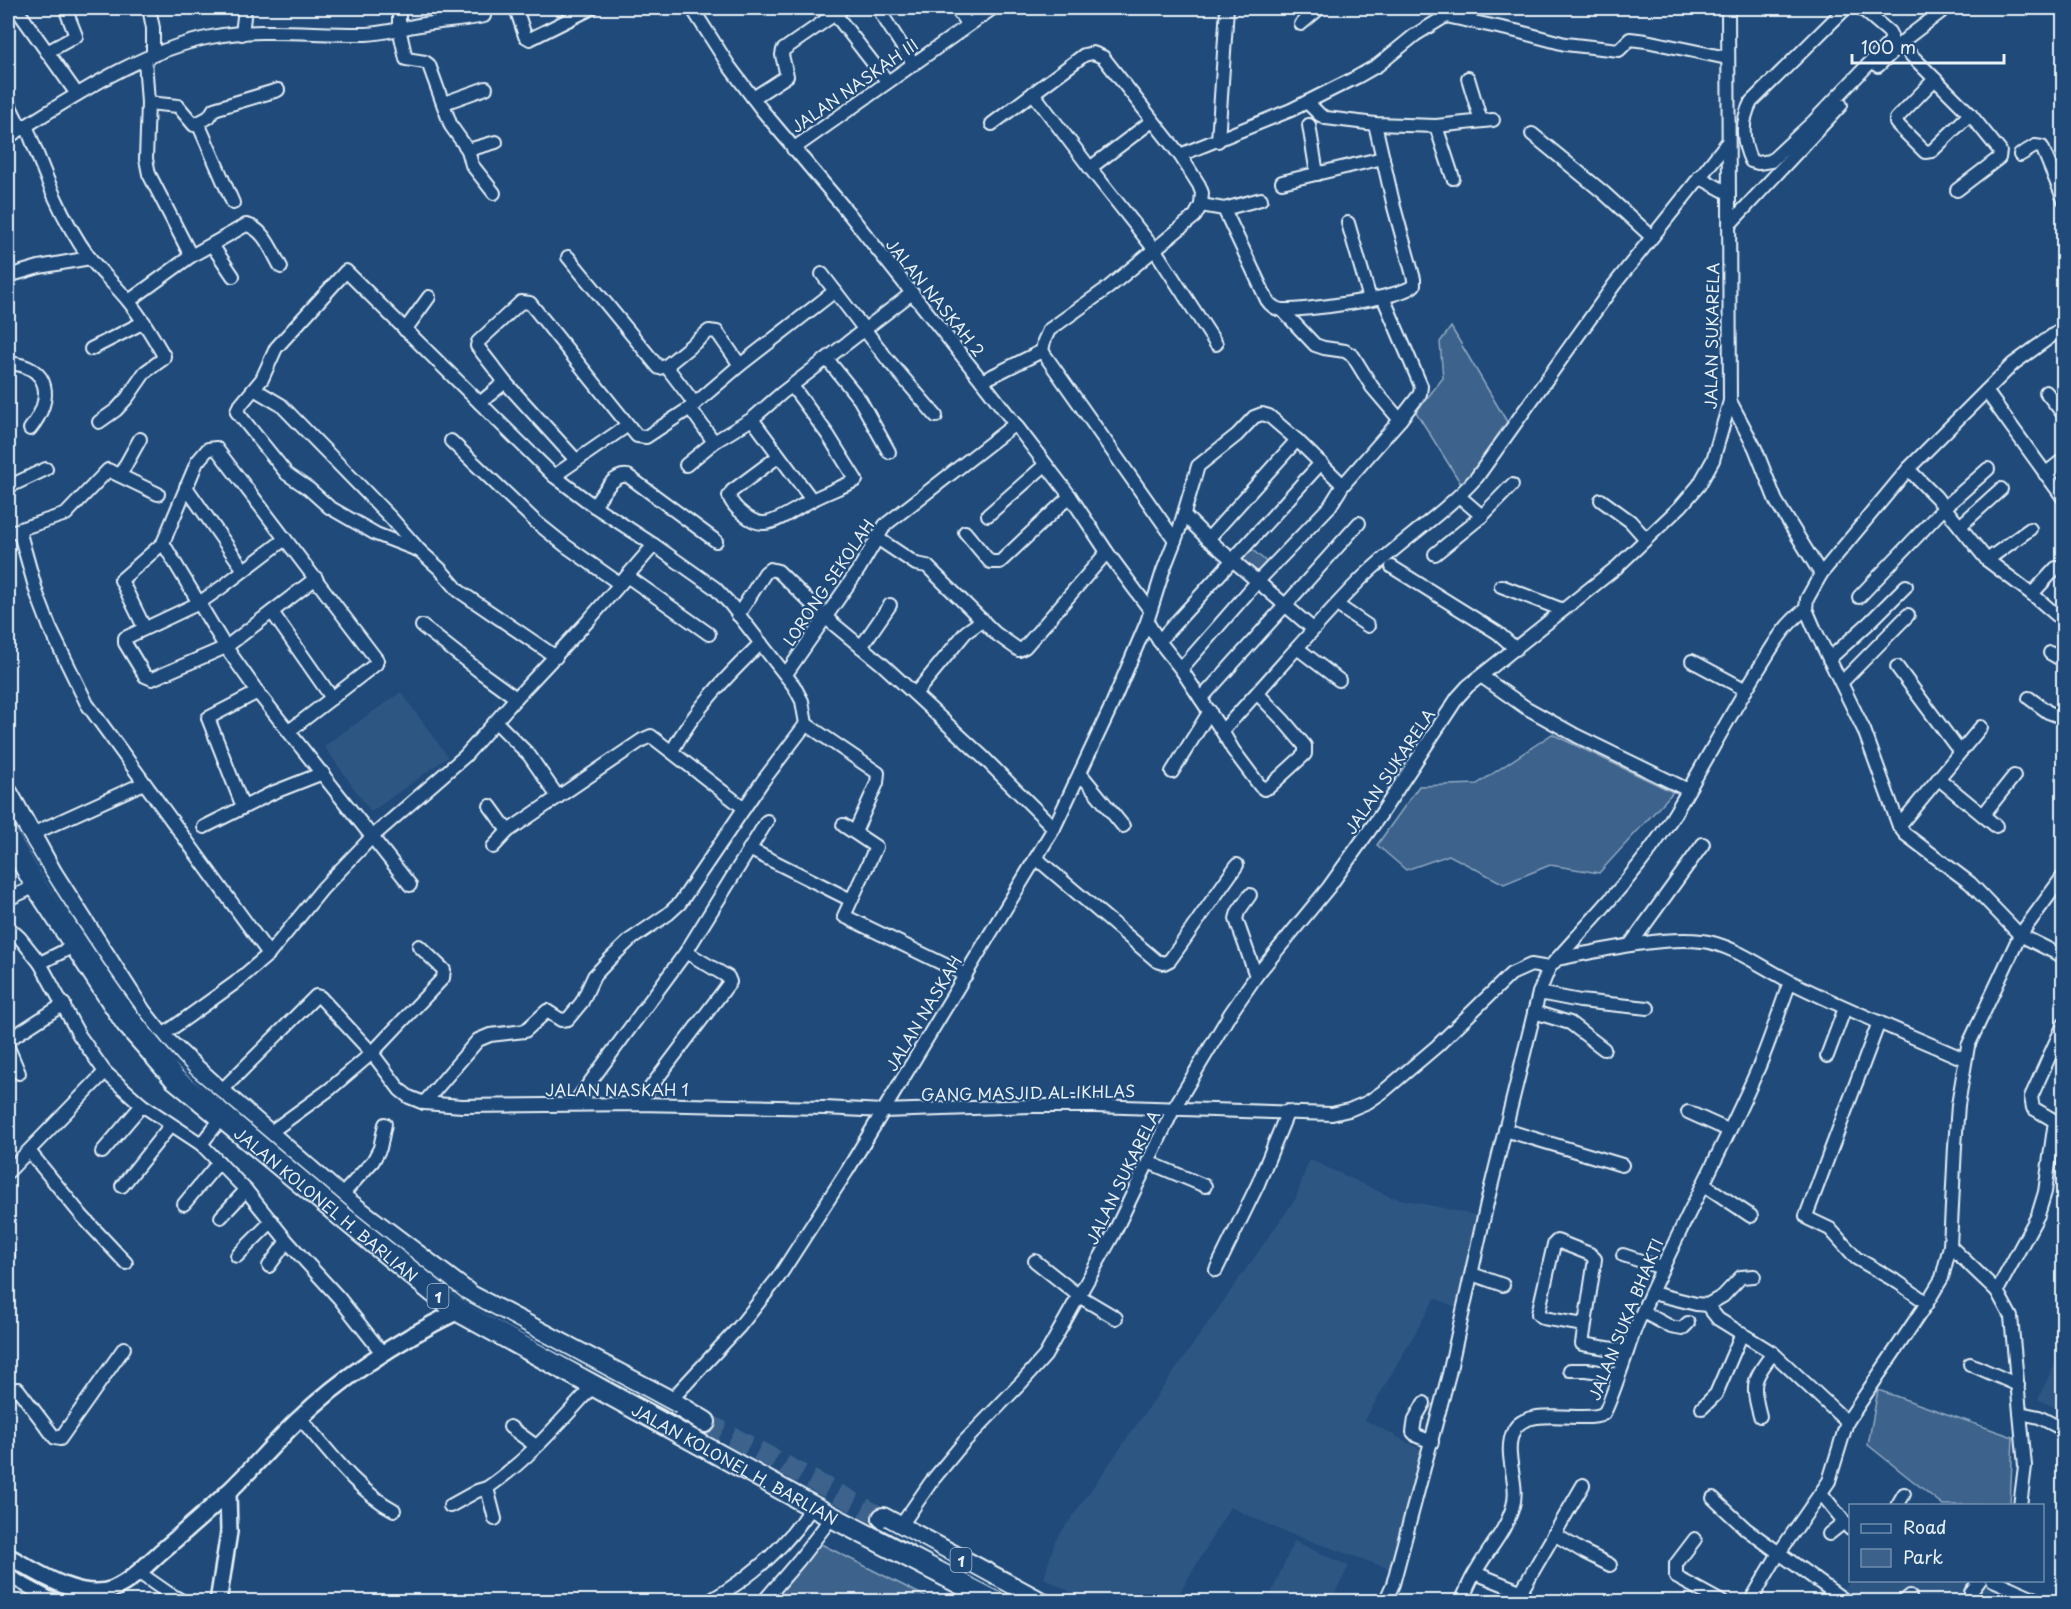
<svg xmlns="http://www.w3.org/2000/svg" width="2071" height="1609" font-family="'Playpen Sans',sans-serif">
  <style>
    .built { fill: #2e5683 }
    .green { fill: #3c628c; stroke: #92aac2; stroke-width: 1.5 }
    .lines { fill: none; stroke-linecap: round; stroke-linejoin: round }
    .trunk-tunnel { stroke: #3d638d; stroke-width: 20; stroke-dasharray: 20 10; stroke-linecap: butt }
    .minor-casing { stroke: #e8f1f8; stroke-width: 16 }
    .tertiary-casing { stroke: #e8f1f8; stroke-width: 20 }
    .trunk-casing { stroke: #e8f1f8; stroke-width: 24 }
    .minor { stroke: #1f4a7a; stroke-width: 12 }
    .tertiary { stroke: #1f4a7a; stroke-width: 15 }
    .trunk { stroke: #1f4a7a; stroke-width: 20 }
    .tram { stroke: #e8f1f8; stroke-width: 1.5 }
    .labels { text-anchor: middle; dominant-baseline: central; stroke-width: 4.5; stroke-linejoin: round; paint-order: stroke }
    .shield { fill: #1f4a7a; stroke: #acbfd2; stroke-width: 1.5 }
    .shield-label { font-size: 15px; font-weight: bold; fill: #e8f1f8 }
    .street-label { font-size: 16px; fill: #e8f1f8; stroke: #1f4a7a }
  </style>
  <rect width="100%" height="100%" fill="#1f4a7a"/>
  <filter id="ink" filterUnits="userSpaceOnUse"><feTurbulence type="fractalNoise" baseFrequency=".0167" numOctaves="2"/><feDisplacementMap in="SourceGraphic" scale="12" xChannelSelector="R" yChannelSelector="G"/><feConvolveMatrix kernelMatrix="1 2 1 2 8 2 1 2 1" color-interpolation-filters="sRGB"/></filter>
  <g filter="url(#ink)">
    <g class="built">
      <path d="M401,692L448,757L371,812L324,746Z"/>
      <path d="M1309,1159L1391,1197L1480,1216L1460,1309L1435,1298L1365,1420L1424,1451L1390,1569L1280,1530L1230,1507L1175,1601H1087L1044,1578L1055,1541L1296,1198Z"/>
      <path d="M2063,1346V1412L2038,1399Z"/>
      <path d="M1294,1541L1349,1566L1331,1601H1268Z"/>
      <path d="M1851,1581H1984L2030,1601H1855L1841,1591Z"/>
    </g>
    <g class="green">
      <path d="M1451,327L1513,432L1463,487L1416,412L1443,378L1440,342Z"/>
      <path d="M1249,547L1269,564L1257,578L1237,560Z"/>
      <path d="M1552,734L1673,792L1599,873L1550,865L1504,884L1449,855L1406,870L1377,845L1419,786L1477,784Z"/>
      <path d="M1878,1390L2013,1437L2010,1505H1943L1868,1445Z"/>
      <path d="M817,1542L934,1601L759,1602Z"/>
    </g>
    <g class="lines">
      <path class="trunk-tunnel" d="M705,1422L883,1518"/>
      <g class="minor-casing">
        <g id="minor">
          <path d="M16,8L77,94"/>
          <path d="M149,8L153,28V55"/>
          <path d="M399,8V28L406,59L425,62L429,65L451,126L468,150L472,165L494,193"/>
          <path d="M516,8L525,36L530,39L592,8"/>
          <path d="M692,8L729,66L762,110L846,210L982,381L1070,496L1107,552L1150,610"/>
          <path d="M843,8L835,14L887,81"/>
          <path d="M956,8L968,25"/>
          <path d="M1846,8L1751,102C1741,121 1742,142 1751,161L1758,163L1771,161L1813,122L1891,41V36L1889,32L1861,8"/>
          <path d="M882,15L913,63"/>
          <path d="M1446,16L1516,31L1565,44L1619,50L1630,39L1646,41L1727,58"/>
          <path d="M1301,24L1320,8"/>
          <path d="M242,34L245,8"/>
          <path d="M1900,44L1970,114L2000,151L1999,158L1957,190"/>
          <path d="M47,52L76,36L65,8"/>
          <path d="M145,59L148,103L146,159L149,174L191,256"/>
          <path d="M1878,66L1908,37L1946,8"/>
          <path d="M1468,78L1481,121"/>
          <path d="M1935,79L1896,119V123L1925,152L1932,151L1970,114"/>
          <path d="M1033,93L1090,168L1155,250L1216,344"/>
          <path d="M753,98L787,76L782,55L783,50L835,14"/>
          <path d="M8,102L21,129"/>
          <path d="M1307,102L1320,115L1326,118L1375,124L1436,126L1493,120"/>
          <path d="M148,103L178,106L194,125L209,117L214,109L278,90"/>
          <path d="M444,103L486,88"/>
          <path d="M198,123L233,203"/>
          <path d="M26,125C43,170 60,217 89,257C101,273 117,286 129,302C143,319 153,337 164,356L163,359L145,372L127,398L116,410L99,422"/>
          <path d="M1309,125L1317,174"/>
          <path d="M1436,126L1453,178"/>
          <path d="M1532,134L1604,193L1652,237"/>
          <path d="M8,137C70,99 139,51 211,37C262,27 315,35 366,34C386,33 406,27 425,24C444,21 464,20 484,16"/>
          <path d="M1218,141L1227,8"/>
          <path d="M793,149L993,8"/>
          <path d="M468,150L496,142"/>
          <path d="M1180,155L1291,110L1357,77L1378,65L1415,35L1446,16L1448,12L1444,8"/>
          <path d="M2020,155L2035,146L2042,147L2064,200"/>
          <path d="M1090,168L1152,121"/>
          <path d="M1699,177L1728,193"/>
          <path d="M1282,182L1383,158"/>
          <path d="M1201,205L1224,209L1261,199"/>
          <path d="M1224,209L1267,300C1271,306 1275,309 1282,310C1301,311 1404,298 1414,285V279L1394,207L1375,124"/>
          <path d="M1348,223L1370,299"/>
          <path d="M1729,225L1841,105"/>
          <path d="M212,245L233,276"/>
          <path d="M568,257L659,368L666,366L709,331L717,332L740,365"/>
          <path d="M822,274L835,291"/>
          <path d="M8,276L39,267L90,258"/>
          <path d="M129,301L191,256L246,225C264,228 272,252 281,267"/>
          <path d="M1282,310L1315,345L1324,348L1345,351L1353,356L1372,387L1400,420"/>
          <path d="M2064,327L2013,364L1908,469L1821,574L1807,599L1806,609L1815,630L1864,730L1899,826L1905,834L1970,883L2020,935L2064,957"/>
          <path d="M405,330L429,297"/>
          <path d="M91,349L144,322"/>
          <path d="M1042,351L1175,540"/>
          <path d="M827,359L860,400L889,452"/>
          <path d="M8,363C51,366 54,399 30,429"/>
          <path d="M666,366L695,404"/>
          <path d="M982,381L1042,351L1044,341L1049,330L1109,287L1195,216L1201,205L1202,193L1199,185L1180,155L1103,57L1093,53L1084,55L992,124"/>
          <path d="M254,389L281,405L391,518L420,551L440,569L459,591L556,657"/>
          <path d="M1986,391L2064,499"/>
          <path d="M2046,392L2064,415"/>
          <path d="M1730,401L1755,448L1776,501L1821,574"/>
          <path d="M480,403L505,382"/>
          <path d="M690,408L714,442"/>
          <path d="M752,419L812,500"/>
          <path d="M451,441L536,522L566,546L620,584"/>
          <path d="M779,456L732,491L729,496C732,507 752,524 764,523C778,523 801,505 814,499C828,492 842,487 856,480L828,435L792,386"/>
          <path d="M576,460L505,382L477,346L478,342L521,302L530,303L637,436L646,437L690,408L740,365L835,291L888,360L936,416"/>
          <path d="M686,465L714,442L752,419L782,393L912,293"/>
          <path d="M1908,469L1936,497L1987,560L2032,594L2060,618"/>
          <path d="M2045,474L2064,459"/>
          <path d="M120,475L140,439"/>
          <path d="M554,476L628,425"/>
          <path d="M8,487L46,469"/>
          <path d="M186,487L244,570"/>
          <path d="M1459,496L1482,516"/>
          <path d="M1601,500L1630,521L1646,539"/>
          <path d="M594,506C602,495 613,473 628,476L716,541"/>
          <path d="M988,515L1045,465"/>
          <path d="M1184,515L1208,539L1313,629"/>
          <path d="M1960,526L2001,489"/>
          <path d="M19,530L37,594L50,628L87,704L269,954"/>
          <path d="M965,532L990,562H1000L1070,496"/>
          <path d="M8,533L66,514L108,470L158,494"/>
          <path d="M877,538L916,564L927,566L931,570L995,633L1019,650L1025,647L1107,552"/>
          <path d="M285,539L222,587L199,603L125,638V643L145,676L152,679L226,647L316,578"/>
          <path d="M1208,539L1297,440"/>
          <path d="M163,543L223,643L259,694L410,885"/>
          <path d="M420,551L376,534L329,507L309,489L287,474L237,412L238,408L262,379L276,348L346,271L554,476L594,506L654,545L715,588L731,605L794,686L802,701L806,724"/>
          <path d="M1435,554L1482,516L1512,485"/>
          <path d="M1987,560L2030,529"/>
          <path d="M1392,567L1498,633L1516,649"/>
          <path d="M627,576L709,634"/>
          <path d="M1501,586L1563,610"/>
          <path d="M2032,594L2056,568"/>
          <path d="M1859,597L1944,508L1988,469"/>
          <path d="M1337,605L1368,626"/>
          <path d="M272,612L332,698"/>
          <path d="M738,615L765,573L770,569L778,571L825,617L882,664L984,758L1054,828"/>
          <path d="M1147,622L1159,641L1181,669L1222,731C1268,682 1310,631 1357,583C1394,545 1441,517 1477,477L1614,285L1727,143"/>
          <path d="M422,626L483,674L516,698"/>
          <path d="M144,627L121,580L163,543L197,462L208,449L216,448L377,660L376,664L289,731"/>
          <path d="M1159,641L1321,463"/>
          <path d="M861,647L890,605"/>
          <path d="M1297,648L1339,680"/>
          <path d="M2050,653L2064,661"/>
          <path d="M1829,659L1870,622L1906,586"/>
          <path d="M1692,661L1746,690"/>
          <path d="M1897,667L1960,752"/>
          <path d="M1181,669L1257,582L1330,506L1343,485L1400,420L1420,394L1421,386L1383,297"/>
          <path d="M786,674L859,569L885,525L1015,424"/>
          <path d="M1481,676L1525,707L1577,736L1688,790"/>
          <path d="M1842,682L1908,615"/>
          <path d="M915,694L966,632L983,620"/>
          <path d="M2029,698L2048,712L2064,718"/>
          <path d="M1201,699L1359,523"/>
          <path d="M496,722L529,755L558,797"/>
          <path d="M1222,731L1233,750L1260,786L1264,789L1269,787L1305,754V746L1283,720L1258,694"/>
          <path d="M672,751C694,710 728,675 761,643"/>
          <path d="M1172,772L1210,711"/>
          <path d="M1080,773L1123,826"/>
          <path d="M1939,779L1996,826"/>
          <path d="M490,806L508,831"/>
          <path d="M243,807L208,718L258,692"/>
          <path d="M1983,815L2014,776"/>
          <path d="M843,825L876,847L844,916L966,975"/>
          <path d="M1899,826L1981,727"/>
          <path d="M204,827L272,793L323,773"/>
          <path d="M30,835L144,783"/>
          <path d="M493,847L508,831L642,740L651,736L744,808"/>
          <path d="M749,849L851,900"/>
          <path d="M1036,858L1157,961L1164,963L1170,960L1237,865"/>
          <path d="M1250,895L1238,912L1236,919L1256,976"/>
          <path d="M8,899L36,886"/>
          <path d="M8,927L20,938L40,963"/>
          <path d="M76,945L40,963L79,1035L105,1072"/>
          <path d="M1630,945L1703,844"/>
          <path d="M1557,959C1597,914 1638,872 1670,821C1701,771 1727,719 1758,670C1772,648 1784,624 1806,609"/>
          <path d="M1539,993L1580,1001L1648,1008"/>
          <path d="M1534,1012L1570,1023L1604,1049"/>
          <path d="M1879,1022L1806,1216L1809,1219L1830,1229L1856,1258L1899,1283L1927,1303"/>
          <path d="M160,1037L235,983L269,954L323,888L372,837L465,756L516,698L588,621L654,545"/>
          <path d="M8,1040L64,1004"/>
          <path d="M8,1047L19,1073"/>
          <path d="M1827,1056L1845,1008"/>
          <path d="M220,1092L316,996L320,997L372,1053L400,1090L409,1097L424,1103L462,1106L638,1104L825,1108L883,1111L1031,1106H1095L1332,1114L1349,1110L1368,1102L1384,1091L1437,1046L1511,974L1531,965L1549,968"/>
          <path d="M424,1103L478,1040L490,1035L525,1031L547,1011L561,1020L568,1019L582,1002L594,976L610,959L630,940L668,914L680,903L762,782L806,724L878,773L877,783L855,832"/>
          <path d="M574,1104L686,952L767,821"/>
          <path d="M638,1104L730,982L728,977L686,952"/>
          <path d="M1688,1112L1728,1130"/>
          <path d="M1505,1130L1622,1165"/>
          <path d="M268,1134L330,1089L372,1053L443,978L444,970L419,946"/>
          <path d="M201,1144L246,1190L287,1241L339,1298L383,1354"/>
          <path d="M29,1151L82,1216L126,1263"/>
          <path d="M102,1152L142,1105"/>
          <path d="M1148,1162L1205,1186"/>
          <path d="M8,1172L105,1072L142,1105L201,1144L221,1119"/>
          <path d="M1703,1184L1751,1216"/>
          <path d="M122,1186L170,1126"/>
          <path d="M340,1197L373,1161L380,1148L385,1124"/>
          <path d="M184,1204L219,1162"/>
          <path d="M221,1217L246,1190"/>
          <path d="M1950,1246L1997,1291L2011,1317L2025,1466L2020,1506"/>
          <path d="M8,1254V1256"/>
          <path d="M1623,1255L1662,1268"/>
          <path d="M237,1256L272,1221"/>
          <path d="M1035,1261L1079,1296L1116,1318"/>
          <path d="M269,1266L287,1241"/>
          <path d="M1216,1270L1258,1184L1288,1111"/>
          <path d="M1472,1274L1503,1285"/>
          <path d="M1997,1291L2038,1215L2045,1192L2055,1121L2033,1108L2031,1097L2064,1024"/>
          <path d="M1652,1293L1696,1304L1707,1305L1718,1319L1773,1353L1847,1422"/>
          <path d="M1707,1305L1723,1296L1741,1277L1754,1276"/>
          <path d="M1643,1312L1671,1327L1682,1329L1688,1323"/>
          <path d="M1584,1325L1543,1318L1538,1314L1554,1244L1557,1241L1590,1254L1595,1259L1582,1344L1626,1351"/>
          <path d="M1970,1364L2018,1385"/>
          <path d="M1570,1370H1587L1618,1375"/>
          <path d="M8,1390L18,1389L55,1438L60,1439L124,1348"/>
          <path d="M670,1401L739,1327L778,1278L847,1171L1054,828L1110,709L1147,622L1163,571L1179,530L1198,466L1237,435L1254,417L1262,414L1269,416L1297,440L1343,485"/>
          <path d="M1424,1403L1415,1419L1413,1432L1417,1436L1432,1442"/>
          <path d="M1702,1408L1716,1394L1742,1333"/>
          <path d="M2020,1413L2039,1417L2064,1430"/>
          <path d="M1760,1416C1751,1383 1753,1380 1773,1353"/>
          <path d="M300,1418C329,1451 355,1489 394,1510"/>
          <path d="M510,1427L536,1446"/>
          <path d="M1821,1493L1850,1529"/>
          <path d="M1713,1498L1746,1529L1847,1602"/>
          <path d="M450,1506L477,1491L487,1488"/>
          <path d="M1897,1506L1904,1494"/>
          <path d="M495,1519L487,1488C529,1459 560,1422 594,1385"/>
          <path d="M900,1527L931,1482L964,1442L1021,1383L1045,1356L1113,1235L1174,1108L1230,1014L1256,976L1329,887L1381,814L1458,697L1468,686L1617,567L1681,506L1699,485L1713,460L1730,401L1728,8"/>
          <path d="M1554,1534L1584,1552L1610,1565"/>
          <path d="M1829,1534L1844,1522"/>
          <path d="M1695,1539L1676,1564V1577L1722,1602"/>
          <path d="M138,1572L168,1593L184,1602"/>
          <path d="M1475,1573L1520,1591L1522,1590L1583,1485"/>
          <path d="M14,1579L56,1602"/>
          <path d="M1993,1580L2043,1602"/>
          <path d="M1971,1592L1980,1580"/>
          <path d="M708,1602C750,1578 786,1548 812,1506"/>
          <path d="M763,1602L799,1560L832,1517"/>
          <path d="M1385,1602L1393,1584L1449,1374L1487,1203L1539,993L1549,968L1557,959C1600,951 1660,936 1702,941C1732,944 1766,970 1793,983C1849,1011 1907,1034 1964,1059"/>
          <path d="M1461,1602C1466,1592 1469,1582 1475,1573C1487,1551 1506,1531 1513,1506C1520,1482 1502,1454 1514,1430C1527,1404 1591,1425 1604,1413C1609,1408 1630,1342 1635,1329C1672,1241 1719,1158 1757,1071C1770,1042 1779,1011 1790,982"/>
          <path d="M1750,1602L1779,1553L1829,1481L1847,1422L1927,1303L1942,1278L1950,1246L1955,1146L1958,1105L1968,1046L2020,935L2064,875"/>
          <path d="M1903,1602L1910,1596"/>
        </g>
      </g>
      <g class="tertiary-casing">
        <g id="tertiary">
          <path d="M8,1556C35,1571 80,1602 113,1589C132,1581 148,1563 163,1550C184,1532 205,1514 224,1496C250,1472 272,1445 297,1421C343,1376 401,1339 458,1311"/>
          <path d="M218,1602L229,1532L228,1492"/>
        </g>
      </g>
      <g class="trunk-casing">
        <g id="trunk">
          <path d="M8,794L52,874L141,1013L160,1037L220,1092L340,1197L471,1296L670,1401L705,1422"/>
          <path id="s1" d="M8,836L36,886L126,1023L175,1079L433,1292L458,1311L832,1517L996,1602"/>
          <path d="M883,1518L1040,1602"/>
        </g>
      </g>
      <use href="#minor" class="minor"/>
      <use href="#tertiary" class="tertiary"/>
      <use href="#trunk" class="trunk"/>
      <g class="tram">
        <path d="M8,813C36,860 65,906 96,952C125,995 154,1037 191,1074L355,1213L462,1298L675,1413"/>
        <path d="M885,1526L1024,1602"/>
      </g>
    </g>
  </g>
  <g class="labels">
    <g class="shield">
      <rect x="427.5" y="1284" width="21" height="24" rx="4.5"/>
      <rect x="950.5" y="1548" width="21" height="24" rx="4.5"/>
    </g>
    <g class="shield-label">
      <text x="438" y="1296">1</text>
      <text x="961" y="1560">1</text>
    </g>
    <g class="street-label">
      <text transform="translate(854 85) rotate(-35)">JALAN NASKAH III</text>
      <text transform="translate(936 297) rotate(51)">JALAN NASKAH 2</text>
      <text transform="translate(1711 336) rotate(-89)">JALAN SUKARELA</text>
      <text transform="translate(828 582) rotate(-56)">LORONG SEKOLAH</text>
      <text transform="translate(1389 771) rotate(-56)">JALAN SUKARELA</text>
      <text transform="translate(923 1013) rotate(-59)">JALAN NASKAH</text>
      <text x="617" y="1089">JALAN NASKAH 1</text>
      <text transform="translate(1028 1092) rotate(-1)">GANG MASJID AL-IKHLAS</text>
      <text transform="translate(1122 1177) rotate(-64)">JALAN SUKARELA</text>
      <text stroke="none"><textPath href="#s1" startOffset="492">JALAN KOLONEL H. BARLIAN</textPath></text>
      <text transform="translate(1625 1319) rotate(-68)">JALAN SUKA BHAKTI</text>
      <text stroke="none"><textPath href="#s1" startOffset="978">JALAN KOLONEL H. BARLIAN</textPath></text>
    </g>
  </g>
  <rect width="2071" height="1609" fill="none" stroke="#1f4a7a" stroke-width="30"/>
  <rect x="15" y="15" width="2041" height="1579" fill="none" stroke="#e8f1f8" stroke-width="2" filter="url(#ink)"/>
  <rect x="1849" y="1504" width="195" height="78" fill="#1f4a7a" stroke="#6f8dac" stroke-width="1.5"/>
  <rect x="1861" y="1524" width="30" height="9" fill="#1f4a7a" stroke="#6f8dac" stroke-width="1.5"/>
  <text x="1903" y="1534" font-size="18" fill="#e8f1f8">Road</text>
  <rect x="1861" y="1549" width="30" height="18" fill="#3c628c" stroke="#6f8dac" stroke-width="1.5"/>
  <text x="1903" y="1564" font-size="18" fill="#e8f1f8">Park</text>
  <path d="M1852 54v9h152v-9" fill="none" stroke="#e8f1f8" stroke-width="3"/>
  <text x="1861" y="54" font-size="18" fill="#e8f1f8" stroke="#1f4a7a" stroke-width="4.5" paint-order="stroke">100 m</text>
</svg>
